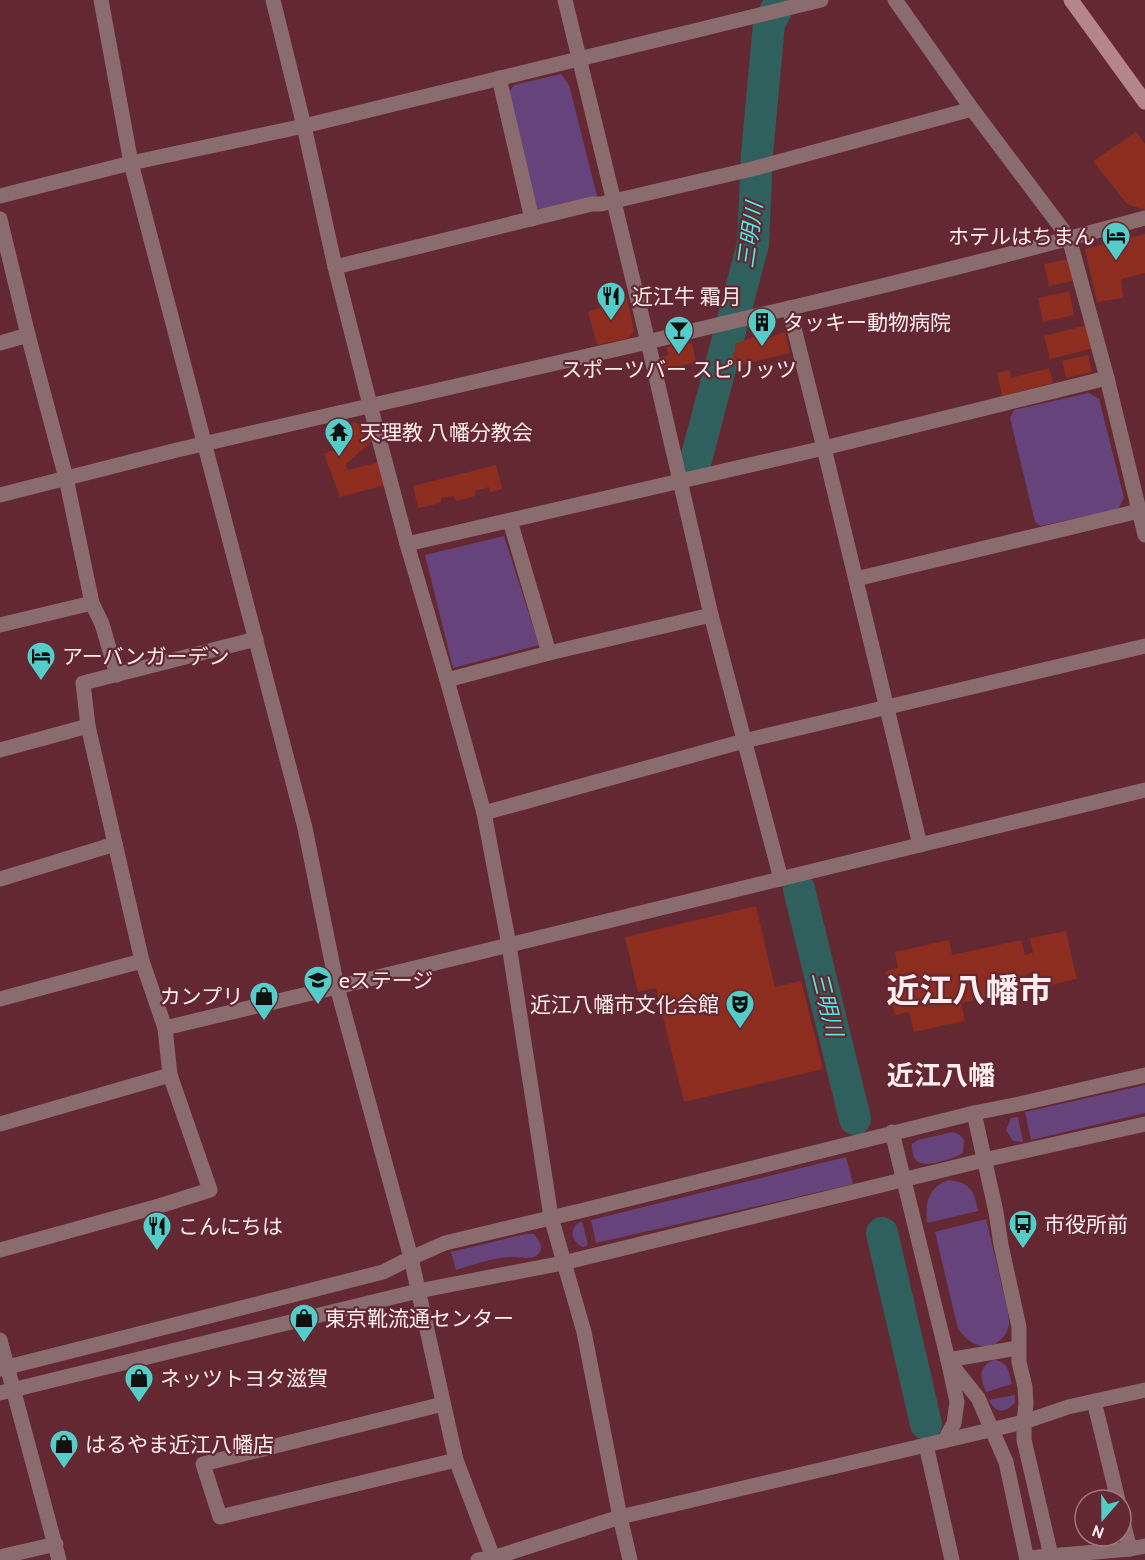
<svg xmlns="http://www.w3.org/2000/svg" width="1145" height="1560" font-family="Cabin,'Noto Sans JP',sans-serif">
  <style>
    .green { fill: #66447b }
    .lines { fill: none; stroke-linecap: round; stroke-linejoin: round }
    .river { stroke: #2f605d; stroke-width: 32 }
    .building { fill: #8c2d1f }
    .minor { stroke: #8a6c6f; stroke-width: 15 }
    .tertiary { stroke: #8a6c6f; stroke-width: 15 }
    .secondary { stroke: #b4858a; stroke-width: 15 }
    .labels { text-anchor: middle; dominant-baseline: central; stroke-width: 4.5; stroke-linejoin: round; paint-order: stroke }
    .poi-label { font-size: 21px; fill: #fdedee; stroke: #632832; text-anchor: start }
    .water-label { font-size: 22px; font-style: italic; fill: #4bebe5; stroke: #632832 }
    .district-label { font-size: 27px; font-weight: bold; fill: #fdedee; stroke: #632832 }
    .town-label { font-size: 33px; font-weight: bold; fill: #fdedee; stroke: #632832 }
  </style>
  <rect width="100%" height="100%" fill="#632832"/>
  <g class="green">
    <path d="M561,74L569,85L597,196L592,200L544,211L534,207L507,95L514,85Z"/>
    <path d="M1089,393L1099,399L1124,498L1118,509L1041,526L1035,522L1010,418L1014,410Z"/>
    <path d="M504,536L539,645L453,668L425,555Z"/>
    <path d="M1145,1085V1113L1031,1140L1025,1112Z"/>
    <path d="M1018,1117L1023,1142L1013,1141L1006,1130L1011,1118Z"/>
    <path d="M953,1132L960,1135L964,1140L963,1153C955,1158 948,1159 939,1162C921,1166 912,1165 912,1144L918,1140Z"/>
    <path d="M846,1157L853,1184L596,1243L591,1220Z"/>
    <path d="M949,1180C971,1183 974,1191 978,1211L927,1223C925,1203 928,1187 949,1180Z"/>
    <path d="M986,1219C991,1241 997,1264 1002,1287C1005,1298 1009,1312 1009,1323C1009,1333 999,1344 989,1346C975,1348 966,1339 958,1329L935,1232Z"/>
    <path d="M582,1221L588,1245L583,1247C571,1242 568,1227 582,1221Z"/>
    <path d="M526,1234H534C538,1239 543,1245 540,1252C535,1261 521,1257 513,1257C494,1257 474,1265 456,1270L451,1252Z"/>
    <path d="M994,1360C1009,1362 1008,1371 1012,1384L986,1392C980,1378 978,1366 994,1360Z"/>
    <path d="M1015,1395V1402C1007,1413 995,1414 989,1400Z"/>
  </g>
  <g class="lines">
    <g class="river">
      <path d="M694,467L753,244L757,154L769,24L781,0"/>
      <path d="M799,889L855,1119"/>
      <path d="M882,1233L926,1424"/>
    </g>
  </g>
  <g class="building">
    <path d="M1136,132L1145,144V210L1127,204L1093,161Z"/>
    <path d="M1145,234V273L1121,279L1123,298L1097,302L1085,249Z"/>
    <path d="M1072,258L1077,280L1049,286L1044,264Z"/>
    <path d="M1069,291L1074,315L1043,322L1038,298Z"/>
    <path d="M627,298L634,331L629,338L597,345L588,312Z"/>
    <path d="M1091,324L1098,347L1050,359L1044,336Z"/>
    <path d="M767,332L768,338L785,332L790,353L736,366L732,354L735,352V344Z"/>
    <path d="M692,343L696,362L662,371L658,358L669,355L666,347Z"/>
    <path d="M1088,355L1092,372L1066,378L1062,361Z"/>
    <path d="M1049,368L1053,383L1002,396L997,373L1009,370L1011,378Z"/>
    <path d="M354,422L359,425L363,422L372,429L373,440L346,464L347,470L380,462L385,485L340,497L324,454L333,450L330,445Z"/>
    <path d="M496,465L502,489L490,492L489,487L475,491V496L456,501L454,496L441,498V503L418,508L413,486Z"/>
    <path d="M756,906L775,987L801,981L823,1069L684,1102L656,988L638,992L625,937Z"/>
    <path d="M1066,931L1077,979L1040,987L1036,972L1027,974L1030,988L961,1003L965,1021L914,1032L909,1012L895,1015L885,971L898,968L895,952L949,940L952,955L1021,940L1025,955L1033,953L1030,938Z"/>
  </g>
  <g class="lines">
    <g class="minor">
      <path d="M273,0L304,126L335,267L370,405L407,544L447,680L484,813L509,945L551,1217L584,1332L620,1517L630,1560"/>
      <path d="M565,0L648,342L711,615L781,879"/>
      <path d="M895,0L972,109L1069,238L1107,378L1145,535"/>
      <path d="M499,78L532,219"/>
      <path d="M0,196L131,163L304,126L821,0"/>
      <path d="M0,219L28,335L66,478L92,603L102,624L117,675"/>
      <path d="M335,267L592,204H601L752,169L972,109"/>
      <path d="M789,308L824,448L920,845"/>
      <path d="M0,343L28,335"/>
      <path d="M0,495L177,450L648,342C695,330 742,319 790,308C909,280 1027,250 1145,218"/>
      <path d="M510,521L549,653"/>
      <path d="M407,544L824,448L1107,378"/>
      <path d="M856,579L1139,511"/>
      <path d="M0,625L92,603"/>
      <path d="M447,680L549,653L711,615"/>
      <path d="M0,750L88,726"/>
      <path d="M484,813L744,741L1145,646"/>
      <path d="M0,879L115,844"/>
      <path d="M0,999L142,961"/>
      <path d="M165,1028L337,987"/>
      <path d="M0,1124L170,1075"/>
      <path d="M0,1250L159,1206L210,1190L170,1075L165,1028L142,961L88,726L83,683L256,639"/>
      <path d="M0,1340L59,1560"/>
      <path d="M948,1360L1018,1348"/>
      <path d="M1094,1401L1118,1500"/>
      <path d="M443,1404L203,1464L220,1517L456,1460"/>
      <path d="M926,1445L952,1560"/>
      <path d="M1121,1514L1130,1549"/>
      <path d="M0,1557L56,1544"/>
      <path d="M1027,1558L1130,1549L1145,1546"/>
    </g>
    <g class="tertiary">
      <path d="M101,0L131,163L305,828L337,987L411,1258L456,1460L494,1560"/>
      <path d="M337,987L1145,790"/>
      <path d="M974,1113L996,1212L1001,1245L1019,1327V1362L1025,1387L1026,1404L1024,1422V1440L1052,1560"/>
      <path d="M892,1132L948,1360L957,1402L954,1423L945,1440"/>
      <path d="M950,1363L978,1398L1006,1462L1027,1560"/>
      <path d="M0,1369L383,1272L411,1258L445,1243L584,1210L974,1113L1019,1104L1145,1075"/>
      <path d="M0,1393L418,1291L563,1263L984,1160L1145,1124"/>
      <path d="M478,1560L493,1558L620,1517L1024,1422L1068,1407L1145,1390"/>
    </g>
    <path class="secondary" d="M1071,0L1145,102"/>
  </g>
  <defs>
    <g id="hotel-pin" transform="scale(1.5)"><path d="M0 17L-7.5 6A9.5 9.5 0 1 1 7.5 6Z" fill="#54cdc8" stroke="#632832"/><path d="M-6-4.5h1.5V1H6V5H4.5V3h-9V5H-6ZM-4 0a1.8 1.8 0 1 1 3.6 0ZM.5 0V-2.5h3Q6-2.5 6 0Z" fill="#111"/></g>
    <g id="restaurant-pin" transform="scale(1.5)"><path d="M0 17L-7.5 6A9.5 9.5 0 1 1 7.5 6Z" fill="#54cdc8" stroke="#632832"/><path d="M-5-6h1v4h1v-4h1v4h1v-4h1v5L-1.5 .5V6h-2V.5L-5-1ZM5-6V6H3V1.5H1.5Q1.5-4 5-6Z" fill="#111"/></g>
    <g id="building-pin" transform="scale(1.5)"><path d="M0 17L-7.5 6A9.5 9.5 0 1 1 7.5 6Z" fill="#54cdc8" stroke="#632832"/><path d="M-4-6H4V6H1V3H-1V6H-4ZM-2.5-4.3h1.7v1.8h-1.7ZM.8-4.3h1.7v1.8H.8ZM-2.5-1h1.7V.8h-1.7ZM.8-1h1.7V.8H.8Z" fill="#111"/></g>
    <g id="bar-pin" transform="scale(1.5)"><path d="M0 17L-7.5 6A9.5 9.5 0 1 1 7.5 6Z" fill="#54cdc8" stroke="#632832"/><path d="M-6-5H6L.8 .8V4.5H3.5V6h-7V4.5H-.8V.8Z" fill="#111"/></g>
    <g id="temple-pin" transform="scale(1.5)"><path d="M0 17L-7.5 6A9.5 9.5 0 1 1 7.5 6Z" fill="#54cdc8" stroke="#632832"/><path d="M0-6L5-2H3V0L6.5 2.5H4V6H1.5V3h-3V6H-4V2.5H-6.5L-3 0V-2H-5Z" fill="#111"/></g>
    <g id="school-pin" transform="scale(1.5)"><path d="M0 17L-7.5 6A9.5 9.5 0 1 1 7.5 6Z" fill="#54cdc8" stroke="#632832"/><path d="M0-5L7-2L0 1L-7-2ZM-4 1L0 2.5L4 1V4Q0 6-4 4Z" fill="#111"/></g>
    <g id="shop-pin" transform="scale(1.5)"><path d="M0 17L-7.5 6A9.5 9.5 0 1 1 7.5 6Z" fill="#54cdc8" stroke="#632832"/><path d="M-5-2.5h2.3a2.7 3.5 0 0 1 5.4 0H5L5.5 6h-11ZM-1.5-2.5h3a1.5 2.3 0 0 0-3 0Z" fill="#111"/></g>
    <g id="theatre-pin" transform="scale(1.5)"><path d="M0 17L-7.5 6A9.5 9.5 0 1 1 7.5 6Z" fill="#54cdc8" stroke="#632832"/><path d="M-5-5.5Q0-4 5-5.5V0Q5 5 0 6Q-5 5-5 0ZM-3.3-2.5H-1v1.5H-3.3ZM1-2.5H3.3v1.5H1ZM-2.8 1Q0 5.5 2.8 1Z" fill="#111"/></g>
    <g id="bus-pin" transform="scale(1.5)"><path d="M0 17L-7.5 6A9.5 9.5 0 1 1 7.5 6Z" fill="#54cdc8" stroke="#632832"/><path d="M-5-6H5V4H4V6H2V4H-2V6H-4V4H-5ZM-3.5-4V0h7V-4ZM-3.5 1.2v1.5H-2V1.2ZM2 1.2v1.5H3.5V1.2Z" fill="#111"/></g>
  </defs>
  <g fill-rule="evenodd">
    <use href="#hotel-pin" x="1116" y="236"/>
    <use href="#restaurant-pin" x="611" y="296"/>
    <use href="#building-pin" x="762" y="322"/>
    <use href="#bar-pin" x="679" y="330"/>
    <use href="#temple-pin" x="339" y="432"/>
    <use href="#hotel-pin" x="41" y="656"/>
    <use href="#school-pin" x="318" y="980"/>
    <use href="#shop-pin" x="264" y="996"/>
    <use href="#theatre-pin" x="740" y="1004"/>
    <use href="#bus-pin" x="1023" y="1224"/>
    <use href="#restaurant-pin" x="157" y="1226"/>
    <use href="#shop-pin" x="304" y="1318"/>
    <use href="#shop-pin" x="139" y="1378"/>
    <use href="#shop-pin" x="64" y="1444"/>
  </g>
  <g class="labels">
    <g class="poi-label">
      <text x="1095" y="236" text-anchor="end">ホテルはちまん</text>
      <text x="632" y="296">近江牛 霜月</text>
      <text x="783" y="322">タッキー動物病院</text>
      <text x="679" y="369" text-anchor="middle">スポーツバー スピリッツ</text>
      <text x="360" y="432">天理教 八幡分教会</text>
      <text x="62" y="656">アーバンガーデン</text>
      <text x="339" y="980">eステージ</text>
      <text x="243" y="996" text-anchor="end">カンプリ</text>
      <text x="719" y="1004" text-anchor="end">近江八幡市文化会館</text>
      <text x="1044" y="1224">市役所前</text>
      <text x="178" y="1226">こんにちは</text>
      <text x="325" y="1318">東京靴流通センター</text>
      <text x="160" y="1378">ネッツトヨタ滋賀</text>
      <text x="85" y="1444">はるやま近江八幡店</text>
    </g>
    <g class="water-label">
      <text transform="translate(750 235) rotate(-82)">三明川</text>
      <text transform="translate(827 1004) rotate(76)">三明川</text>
    </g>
    <g class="district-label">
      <text x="941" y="1075">近江八幡</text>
    </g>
    <g class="town-label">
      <text x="969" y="990">近江八幡市</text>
    </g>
  </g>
  <g transform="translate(1103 1518) rotate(200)"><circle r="28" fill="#632832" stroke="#a1777d" stroke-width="1.5"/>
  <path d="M0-4.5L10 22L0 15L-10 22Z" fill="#54cdc8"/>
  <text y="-9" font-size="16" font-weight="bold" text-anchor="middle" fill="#fdedee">N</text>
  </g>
</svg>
